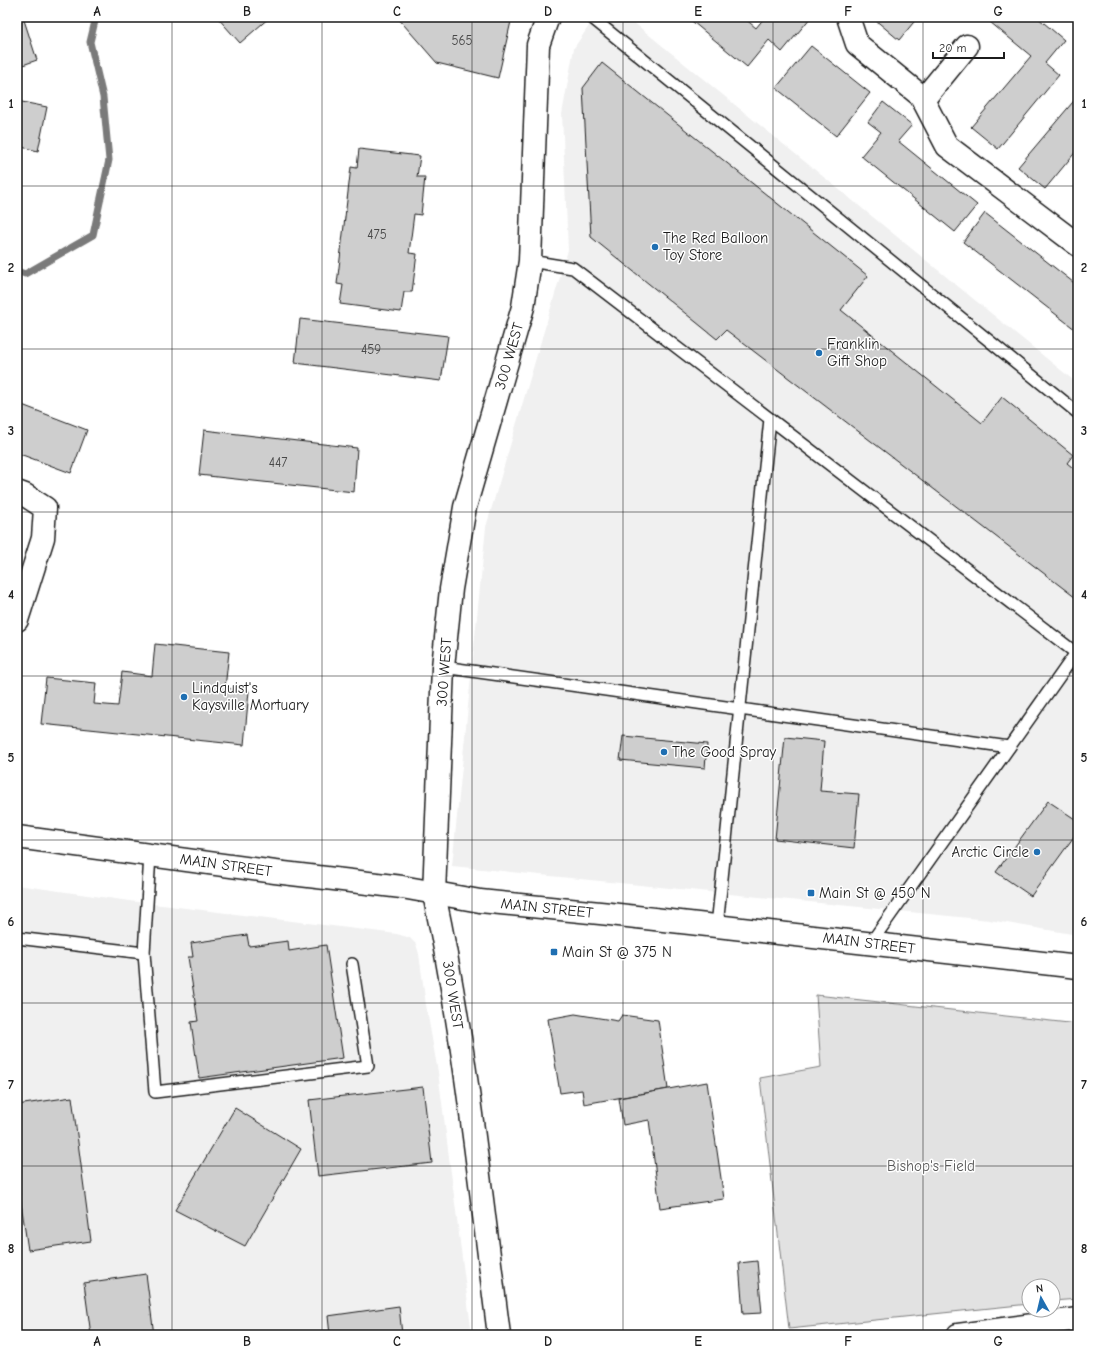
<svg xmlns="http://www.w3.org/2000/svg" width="1095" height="1352" font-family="'Comic Neue',sans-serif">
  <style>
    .built { fill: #f0f0f0 }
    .green { fill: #e2e2e2; stroke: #7f7f7f }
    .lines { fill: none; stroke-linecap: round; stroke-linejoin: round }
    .stream { stroke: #7a7a7a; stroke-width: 7 }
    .building { fill: #cecece; stroke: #1c1c1c }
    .lane-casing { stroke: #1c1c1c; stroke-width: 14 }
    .street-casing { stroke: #1c1c1c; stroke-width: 25 }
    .secondary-casing { stroke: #1c1c1c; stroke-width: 25 }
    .lane { stroke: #fff; stroke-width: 11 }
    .street { stroke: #fff; stroke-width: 22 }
    .secondary { stroke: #fff; stroke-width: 22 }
    .grid { fill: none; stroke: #1c1c1c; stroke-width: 1; stroke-opacity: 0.55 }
    .poi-dot { fill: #1f6fb2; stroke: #fff; stroke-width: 1.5 }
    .labels { text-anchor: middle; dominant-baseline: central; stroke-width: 3; stroke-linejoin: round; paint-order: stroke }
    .number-label { font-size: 13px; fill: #484848 }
    .poi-label { font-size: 15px; fill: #1c1c1c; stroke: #fff; text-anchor: start }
    .street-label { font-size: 15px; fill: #1c1c1c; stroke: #fff }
    .park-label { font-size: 15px; fill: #575757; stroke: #fff }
    .neatline { fill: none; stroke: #1c1c1c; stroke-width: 1.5 }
    .grid-label { font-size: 13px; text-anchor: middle; font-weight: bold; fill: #1c1c1c }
  </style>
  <rect width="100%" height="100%" fill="#fff"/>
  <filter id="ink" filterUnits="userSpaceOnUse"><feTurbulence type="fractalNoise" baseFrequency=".025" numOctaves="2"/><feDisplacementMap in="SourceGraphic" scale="8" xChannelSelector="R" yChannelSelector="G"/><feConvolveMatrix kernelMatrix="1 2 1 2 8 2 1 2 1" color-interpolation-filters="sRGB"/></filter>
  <g filter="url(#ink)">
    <g class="built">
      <path d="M595,17H627L1078,384V935L989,920L452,866L486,527L568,250L562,114L574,48Z"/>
      <path d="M17,885L129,901L397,934L410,938L416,944L419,954L426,1005L438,1072L472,1335H17Z"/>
    </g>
    <path class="green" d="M816,995L1078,1024V1299L1053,1301V1286H1029V1304L789,1329L760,1078L821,1067Z"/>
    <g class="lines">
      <path class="stream" d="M17,271L25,274L93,235L109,160L103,97L90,42L96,17"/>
    </g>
    <g class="building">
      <path d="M23,17L37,60L17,67V19Z"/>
      <path d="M217,17H270L240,43Z"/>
      <path d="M397,17H512L498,78L437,63Z"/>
      <path d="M687,17H743L756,28L765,17H811L782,52L769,40L747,67Z"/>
      <path d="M873,17H918L899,40L873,18Z"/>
      <path d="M984,17H1037L1064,40L1045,63L1059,75L998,149L971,127L1031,56Z"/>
      <path d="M811,46L870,93L836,136L776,88Z"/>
      <path d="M602,63L868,276L841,310L982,423L1002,397L1073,455L1067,463L1078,472V596L1076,598L726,330L717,339L591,237L583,88Z"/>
      <path d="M1078,96V149L1045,189L1018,167Z"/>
      <path d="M17,101L47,107L38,151L17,146Z"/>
      <path d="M883,102L912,125L898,141L977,205L955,232L861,156L881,132L868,122Z"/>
      <path d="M359,149L420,156L417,177H425L421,215L414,214L409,253L417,254L412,292H404L401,312L340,304L343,285L337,284L351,167L357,168Z"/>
      <path d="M985,213L1078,286V328L1076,330L963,242Z"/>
      <path d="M300,319L448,336L441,381L295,363Z"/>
      <path d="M17,403L87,430L71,473L17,453Z"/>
      <path d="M204,430L357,448L354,492L199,475Z"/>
      <path d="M155,644L229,652L225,688L249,691L244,745L41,724L46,678L96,683L94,704L118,706L122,672L152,676Z"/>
      <path d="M623,736L707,744L705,768L620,760Z"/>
      <path d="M785,737L824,741L820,791L859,794L854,848L775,839Z"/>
      <path d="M1048,801L1078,821V831L1031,896L996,872Z"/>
      <path d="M247,935L249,946L288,941L289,951L326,945L343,1058L199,1078L191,1022L198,1021L188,957H193L191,943Z"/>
      <path d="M575,1014L618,1021L622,1015L658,1020L668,1089L584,1104L582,1090L560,1093L548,1019Z"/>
      <path d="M707,1082L724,1199L660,1208L649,1120L623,1125L619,1098Z"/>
      <path d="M423,1087L432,1163L318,1176L309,1100Z"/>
      <path d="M72,1097L91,1241L28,1250L17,1176V1105Z"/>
      <path d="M235,1108L301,1149L245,1246L175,1210Z"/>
      <path d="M757,1261L762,1313L743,1314L739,1263Z"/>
      <path d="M146,1274L154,1335H91L84,1283Z"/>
      <path d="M399,1306L402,1335H330L328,1316Z"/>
    </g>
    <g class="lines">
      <g class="lane-casing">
        <g id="lane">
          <path d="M591,17L1078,413"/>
          <path d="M530,261L573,268L1076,653"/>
          <path d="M443,667L1009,747"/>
          <path d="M717,926L770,419"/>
          <path d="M17,938L144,953L150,855"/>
          <path d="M870,944L1078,650"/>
          <path d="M144,953L155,1092L368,1066L352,964"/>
        </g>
      </g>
      <g class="street-casing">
        <g id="street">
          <path d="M848,17L857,44L921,96L947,146L1078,245"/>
          <path d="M923,100L967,46"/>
          <path d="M17,492L25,495L45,508L43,538L17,620"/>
          <path d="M434,894L443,667L451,589L465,507L523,307L530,261L538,45L548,17"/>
          <path d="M958,1335L1078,1319"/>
        </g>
      </g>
      <g class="secondary-casing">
        <g id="secondary">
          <path d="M17,837L275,872L402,887L480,901L610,914L1078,967"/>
          <path d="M434,894C465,1039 480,1188 499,1335"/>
        </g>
      </g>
      <use href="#lane" class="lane"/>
      <use href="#street" class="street"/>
      <use href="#secondary" class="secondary"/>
    </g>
  </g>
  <path class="grid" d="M172,17V1335M322,17V1335M472,17V1335M623,17V1335M773,17V1335M923,17V1335M17,186H1078M17,349H1078M17,512H1078M17,676H1078M17,840H1078M17,1003H1078M17,1166H1078"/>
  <g class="poi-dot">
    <circle cx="655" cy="247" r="4"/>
    <circle cx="819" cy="353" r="4"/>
    <circle cx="184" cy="697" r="4"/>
    <circle cx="664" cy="752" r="4"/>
    <circle cx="1037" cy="852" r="4"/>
    <rect x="807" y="889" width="8" height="8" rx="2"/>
    <rect x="550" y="948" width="8" height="8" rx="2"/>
  </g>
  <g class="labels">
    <g class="number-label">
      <text x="462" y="40">565</text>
      <text x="377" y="234">475</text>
      <text x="371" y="349">459</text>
      <text x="278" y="462">447</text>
    </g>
    <g class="poi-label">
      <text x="663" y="238">The Red Balloon<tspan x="663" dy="17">Toy Store</tspan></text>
      <text x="827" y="344">Franklin<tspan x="827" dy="17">Gift Shop</tspan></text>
      <text x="192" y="688">Lindquist's<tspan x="192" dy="17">Kaysville Mortuary</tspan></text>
      <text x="672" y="752">The Good Spray</text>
      <text x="1029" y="852" text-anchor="end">Arctic Circle</text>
      <text x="819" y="893">Main St @ 450 N</text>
      <text x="562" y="952">Main St @ 375 N</text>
    </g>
    <g class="street-label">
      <text transform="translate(509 356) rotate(-74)">300 WEST</text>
      <text transform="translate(444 672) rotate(-86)">300 WEST</text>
      <text transform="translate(226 865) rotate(8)">MAIN STREET</text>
      <text transform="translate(547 908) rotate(6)">MAIN STREET</text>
      <text transform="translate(869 943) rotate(7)">MAIN STREET</text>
      <text transform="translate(453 995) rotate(81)">300 WEST</text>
    </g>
    <g class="park-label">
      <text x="931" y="1166">Bishop's Field</text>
    </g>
  </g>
  <rect width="1095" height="1352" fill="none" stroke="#fff" stroke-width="44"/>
  <g transform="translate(1041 1298) rotate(352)"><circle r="19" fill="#ffffff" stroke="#a4a4a4"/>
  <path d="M0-3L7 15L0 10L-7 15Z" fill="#1f6fb2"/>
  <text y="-6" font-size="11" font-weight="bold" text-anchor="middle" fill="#1c1c1c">N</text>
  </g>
  <path d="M933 52v6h71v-6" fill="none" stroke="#1c1c1c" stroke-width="2"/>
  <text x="939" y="52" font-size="12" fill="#1c1c1c" stroke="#ffffff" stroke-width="3" paint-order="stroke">20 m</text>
  <rect x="22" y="22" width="1051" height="1308" class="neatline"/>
  <g class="grid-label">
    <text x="97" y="16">A</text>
    <text x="247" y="16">B</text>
    <text x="397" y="16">C</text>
    <text x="548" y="16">D</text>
    <text x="698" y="16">E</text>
    <text x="848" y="16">F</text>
    <text x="998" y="16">G</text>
    <text x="11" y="108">1</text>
    <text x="1084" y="108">1</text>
    <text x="11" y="272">2</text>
    <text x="1084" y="272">2</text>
    <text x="11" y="435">3</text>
    <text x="1084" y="435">3</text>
    <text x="11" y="599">4</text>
    <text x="1084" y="599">4</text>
    <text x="11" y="762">5</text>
    <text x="1084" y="762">5</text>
    <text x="11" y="926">6</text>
    <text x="1084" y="926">6</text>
    <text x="11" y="1089">7</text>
    <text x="1084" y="1089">7</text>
    <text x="11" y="1253">8</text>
    <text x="1084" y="1253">8</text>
    <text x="97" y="1346">A</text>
    <text x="247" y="1346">B</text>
    <text x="397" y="1346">C</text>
    <text x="548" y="1346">D</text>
    <text x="698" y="1346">E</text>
    <text x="848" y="1346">F</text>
    <text x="998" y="1346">G</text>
  </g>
</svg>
